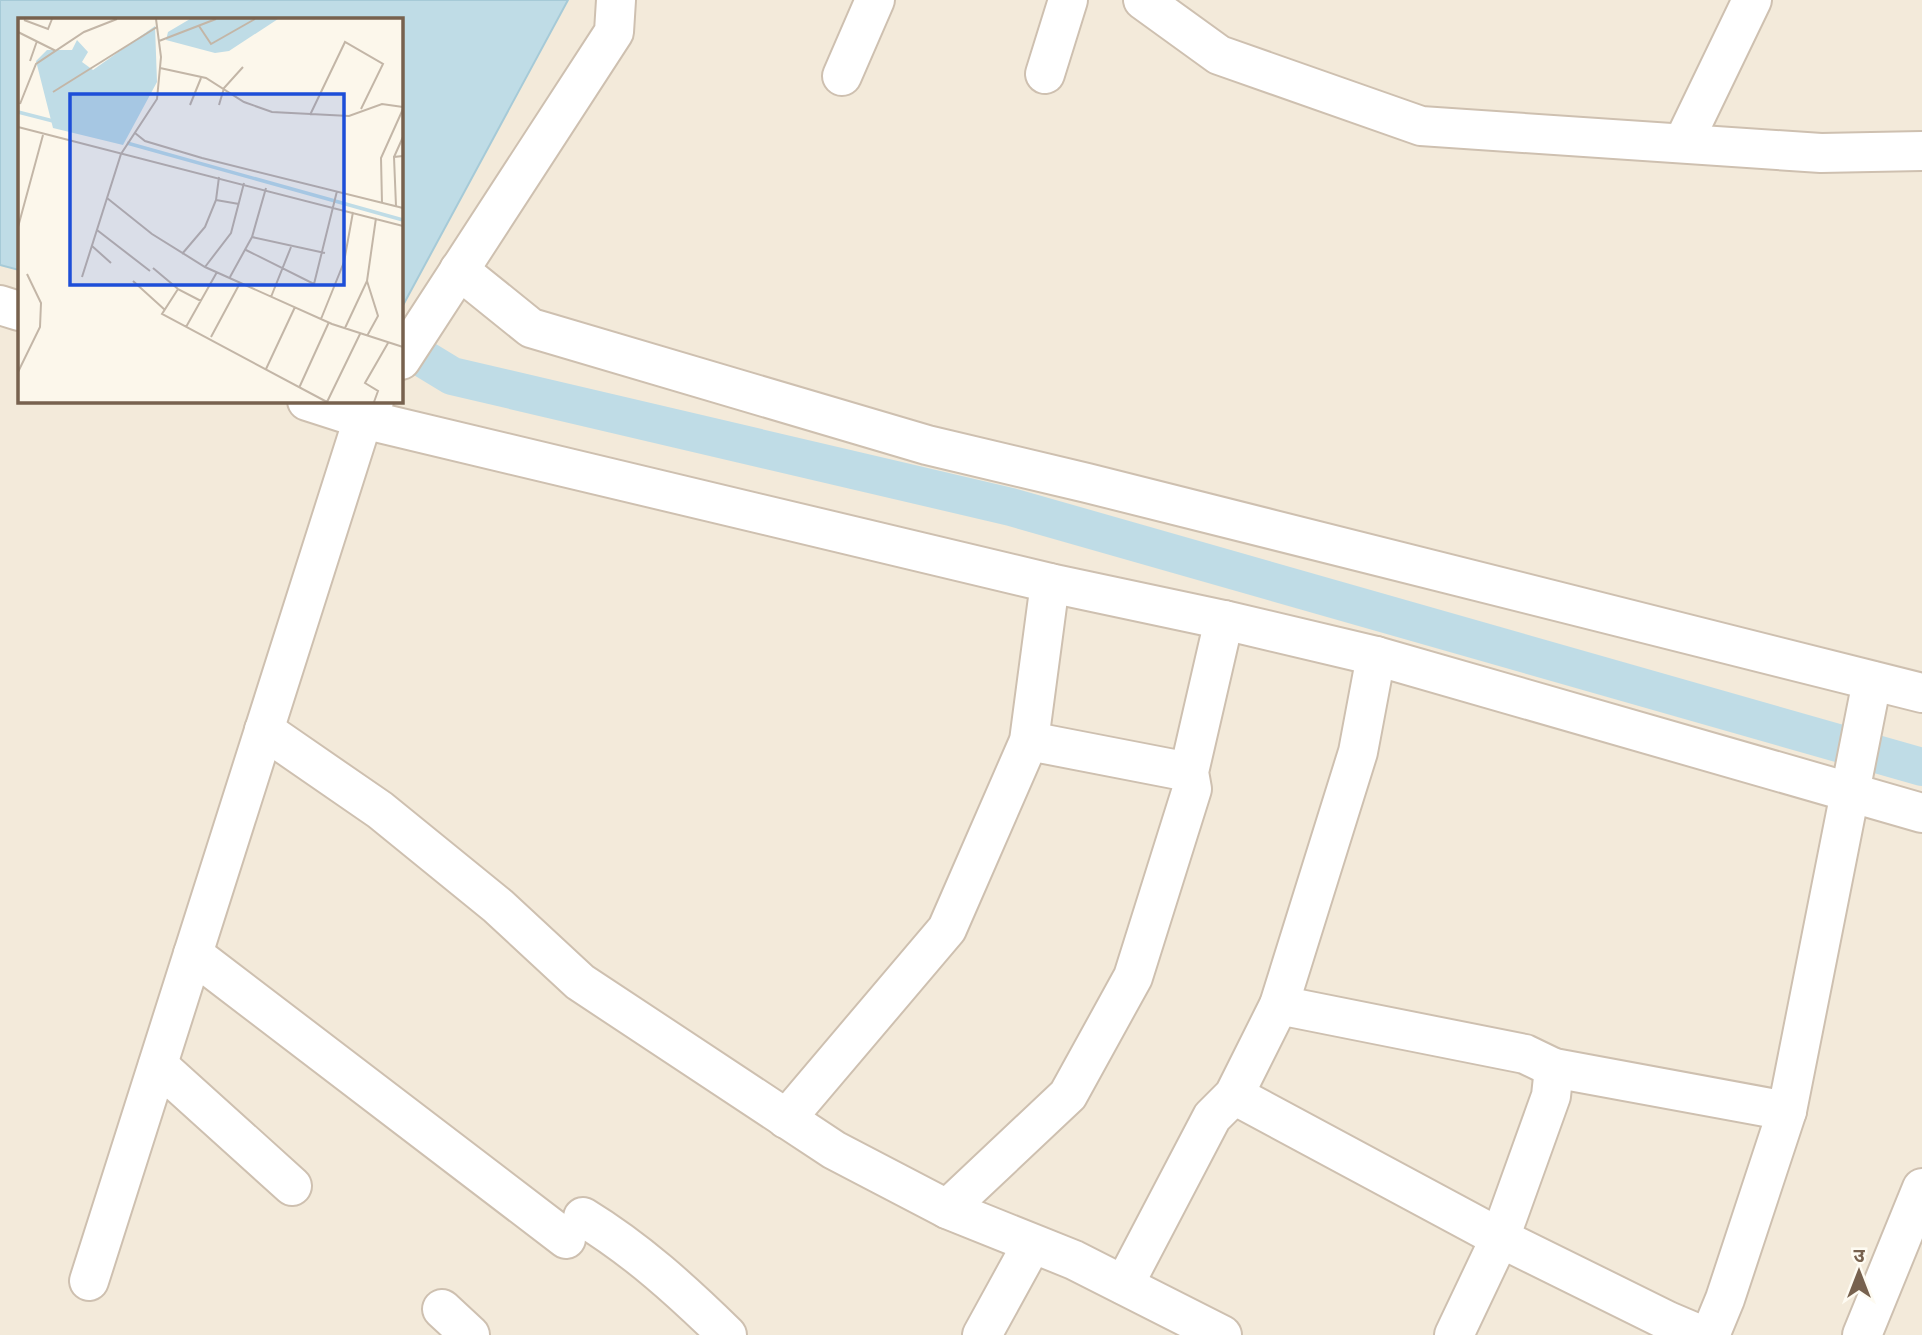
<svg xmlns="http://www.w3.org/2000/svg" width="1922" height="1335" font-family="'Golos Text','Noto Sans Devanagari',sans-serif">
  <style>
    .residential { fill: #f3eada; fill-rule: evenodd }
    .water { fill: #bfdce6; stroke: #a6cad7; stroke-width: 2 }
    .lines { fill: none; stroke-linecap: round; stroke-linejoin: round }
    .canal { stroke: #bfdce6; stroke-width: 38 }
    .minor-casing { stroke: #cec0b0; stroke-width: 42 }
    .minor { stroke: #fff; stroke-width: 38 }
    .inset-river { fill: none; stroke: #bfdce6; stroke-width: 3.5 }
    .inset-road { fill: none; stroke: #c3b6a7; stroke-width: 2 }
    .view { fill: #1d4ed8; fill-opacity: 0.15; stroke: #1d4ed8; stroke-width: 3.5 }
    .inset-edge { fill: none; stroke: #77614e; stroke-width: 3.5 }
  </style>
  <rect width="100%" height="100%" fill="#fcf7eb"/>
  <path class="residential" d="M0,0H1922V1335H0ZM19,19H401V401H19Z"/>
  <path class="water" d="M0,0H568L401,309V19H19V270L0,265Z"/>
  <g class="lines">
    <path class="canal" d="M401,345L452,376L1011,507L1922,767"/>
    <g class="minor-casing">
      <g id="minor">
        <path d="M1143,0L1219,55L1421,126L1821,153L1922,151"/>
        <path d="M1045,74L1068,0"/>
        <path d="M842,76L875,0"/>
        <path d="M1683,143L1752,0"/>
        <path d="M459,270L531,328L927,445L1087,483L1922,693"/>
        <path d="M0,305L19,311"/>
        <path d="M401,360L614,32L616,0"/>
        <path d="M307,401L363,419L1050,583L1224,620L1376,656L1922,813"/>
        <path d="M264,730L380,810L498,906L580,982L834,1150L947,1209L1074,1260L1222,1335"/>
        <path d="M1029,741L1189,772"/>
        <path d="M193,954L566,1239"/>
        <path d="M1279,1005L1525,1054L1554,1068L1787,1111"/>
        <path d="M158,1065L292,1186"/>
        <path d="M1234,1095L1500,1238L1668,1321L1701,1335"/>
        <path d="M786,1119L947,929L1029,741L1050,583"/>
        <path d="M947,1209L1068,1095L1133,977L1192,789L1189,772L1224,620"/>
        <path d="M583,1217C637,1250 682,1291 727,1335"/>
        <path d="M89,1281L363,419L374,401"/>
        <path d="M1124,1285L1212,1117L1234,1095L1279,1005L1358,752L1376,656"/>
        <path d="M442,1309L470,1335"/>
        <path d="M982,1335L1032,1244"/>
        <path d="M1454,1335L1500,1238L1551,1096L1554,1068"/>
        <path d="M1704,1335L1711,1333L1725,1299L1787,1111L1872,681"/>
        <path d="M1862,1335L1922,1188"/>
      </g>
    </g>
    <use href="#minor" class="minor"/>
  </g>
  <g transform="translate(18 18)">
    <rect width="385" height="385" fill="#fcf7eb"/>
    <path d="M172,1H260L211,33L197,35L148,22L150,14ZM137,8L139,64L105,127L35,110L18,43L29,32H54L59,22L70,34L64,44L75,52Z" fill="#bfdce6"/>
    <path class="inset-river" d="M0,94L39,104M109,125L385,202"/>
    <path class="inset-road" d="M6,2L30,11L34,1M181,8L193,26L237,1M0,14L38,33M141,23L198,1M12,43L19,23M142,50L188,60L226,84L254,94L331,98L364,86L385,89M35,74L139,9M2,86L18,46L66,14L99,1M172,87L183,60M201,87L206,70L225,49M292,97L327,24L365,46L343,91M0,109L385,208M117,115L127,123L184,140L385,190M376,139L385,119M89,180L134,216L187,249L314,306L385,329M198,182L221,186M364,185L363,140L385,91M378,188L376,139L385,138M0,209L25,117M79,212L132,253M234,219L307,235M74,228L93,245M228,232L296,266L319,173M164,236L187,209L198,182L201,159M187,249L213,215L226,165M135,250L160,271M64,259L103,136L139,81L143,39L138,1M212,259L234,219L248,170M115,263L147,292M253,279L273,229M183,283L160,271L144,296L309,384M303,301L326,244L335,194M168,309L199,254M327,310L349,263M349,318L360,298L349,263L358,200M193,319L222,265M248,351L277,289M0,354L22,309L23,285L9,256M281,370L311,304M309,384L342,316M356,384L360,373L347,365L370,325"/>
    <path class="view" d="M52,76H326V267H52Z"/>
    <rect width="385" height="385" class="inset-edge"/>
  </g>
  <g transform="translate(1859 1272)" stroke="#fefbf2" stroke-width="5" paint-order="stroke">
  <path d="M0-5L12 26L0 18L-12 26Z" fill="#77614e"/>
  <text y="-10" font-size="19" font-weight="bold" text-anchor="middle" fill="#77614e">उ</text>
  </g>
</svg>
